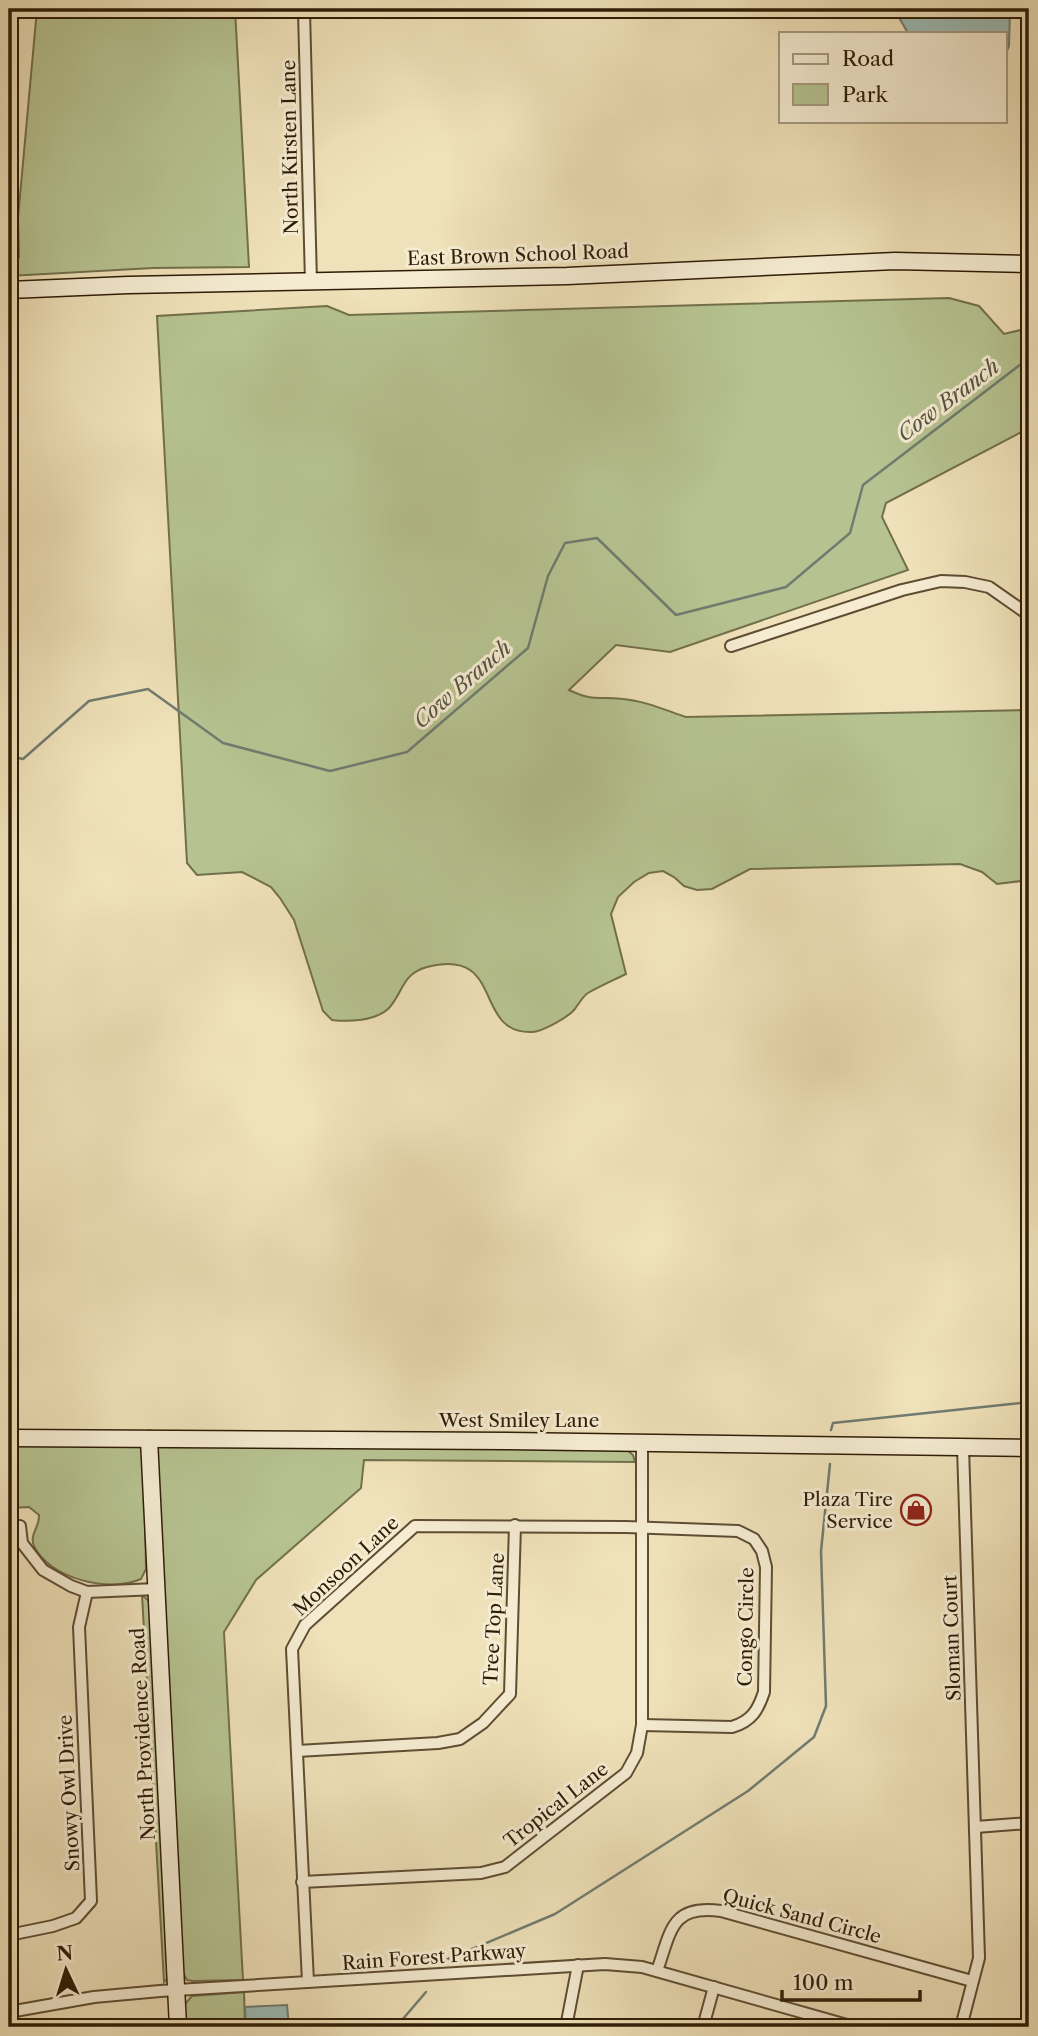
<svg xmlns="http://www.w3.org/2000/svg" width="1038" height="2036" font-family="'Libre Caslon Text',serif">
  <style>
    .green { fill: #b6c391; stroke: #72704c; stroke-width: 2 }
    .water { fill: #9cbcb7; stroke: #707c70; stroke-width: 2 }
    .lines { fill: none; stroke-linecap: round; stroke-linejoin: round }
    .stream { stroke: #707c70; stroke-width: 2.5 }
    .street-casing { stroke: #5f4d33; stroke-width: 14 }
    .secondary-casing { stroke: #2f1c06; stroke-width: 19 }
    .street { stroke: #f5ecd2; stroke-width: 10 }
    .secondary { stroke: #f5ecd2; stroke-width: 16 }
    .labels { text-anchor: middle; dominant-baseline: central; stroke-width: 6; stroke-linejoin: round; paint-order: stroke }
    .street-label { font-size: 19px; fill: #2f1c06; stroke: #f5ecd2 }
    .poi-label { font-size: 19px; fill: #2f1c06; stroke: #f5ecd2; text-anchor: end }
    .water-label { font-size: 21px; font-style: italic; fill: #555444; stroke: #f5ecd2 }
  </style>
  <rect width="100%" height="100%" fill="#efe1b9"/>
  <filter id="stains"><feTurbulence type="fractalNoise" baseFrequency=".00286" numOctaves="4"/><feColorMatrix values="0 0 0 0 .2 0 0 0 0 .09 0 0 0 0 .02 0 0 0 .5 -.17"/></filter>
  <radialGradient id="worn" r=".72"><stop offset=".6" stop-color="#630" stop-opacity="0"/><stop offset="1" stop-color="#630" stop-opacity=".3"/></radialGradient>
  <g class="green">
    <path d="M37,9H235L249,267L153,268L9,276V258L19,257L18,218Z"/>
    <path d="M949,298L979,306L1004,334L1029,328V428L886,503L882,517L908,570L670,652L616,645L569,690C594,702 598,696 623,699C645,701 665,710 686,717L1029,710V880L997,884L982,872L960,864L750,869L712,889L697,890L684,886L674,877L663,871L649,873L634,882L618,897L611,914L626,974C614,980 600,986 588,993C582,997 579,1004 574,1010C568,1017 542,1032 532,1032C472,1034 506,947 427,967C401,974 403,994 388,1009C375,1021 348,1022 332,1020L323,1011L294,920L280,898L271,887L242,872L197,875L187,863L157,316L327,306L349,315Z"/>
    <path d="M9,1442L140,1447L144,1455L146,1569L141,1579C110,1593 49,1579 34,1546C29,1534 40,1527 39,1515L29,1507L12,1508L9,1505Z"/>
    <path d="M161,1444L627,1450L633,1455L635,1462L364,1460L361,1488L256,1580L224,1632L243,1980L193,1981L187,1980L183,1973L157,1449Z"/>
    <path d="M142,1595L149,1601L152,1610L168,1978L164,1982Z"/>
    <path d="M244,1992L245,2027H185L184,2005L192,1996Z"/>
  </g>
  <g class="water">
    <path d="M894,9H1010L1009,46L1005,56V33H908Z"/>
    <path d="M287,2005L289,2027H246L245,2007Z"/>
  </g>
  <g class="lines">
    <g class="stream">
      <path d="M9,756L23,759L89,701L148,689L223,743L330,771L407,752L528,648L548,576L565,543L597,538L676,615L786,587L850,533L863,485L1029,358"/>
      <path d="M831,1430L833,1423L1029,1402"/>
      <path d="M446,1960L555,1914L748,1791L814,1737L826,1706L821,1551L830,1464"/>
      <path d="M396,2027L426,1992"/>
    </g>
    <g class="street-casing">
      <g id="street">
        <path d="M304,11L311,282"/>
        <path d="M731,646L902,590L941,581L965,582L989,587L1029,615"/>
        <path d="M20,1526L22,1543L43,1570L71,1586L87,1592L157,1589"/>
        <path d="M297,1751L438,1743L460,1739L483,1723L510,1694L515,1525"/>
        <path d="M976,1827L1029,1823"/>
        <path d="M302,1882L481,1873L505,1867L626,1773L637,1753L642,1725V1442"/>
        <path d="M9,1935L53,1926L76,1918L91,1901L79,1627L87,1592"/>
        <path d="M657,1971C671,1931 671,1904 721,1911L972,1981"/>
        <path d="M308,1982L292,1649L305,1625L415,1526L626,1527L738,1531L754,1539L762,1551L766,1567L764,1692C758,1710 752,1721 732,1727L642,1725"/>
        <path d="M9,2012L94,1997L160,1991L605,1964L642,1967L854,2027"/>
        <path d="M566,2027L578,1965"/>
        <path d="M703,2027L714,1987"/>
        <path d="M961,2027L979,1958L963,1447"/>
      </g>
    </g>
    <g class="secondary-casing">
      <g id="secondary">
        <path d="M9,290L128,285L567,276L895,261L1029,264"/>
        <path d="M9,1438L508,1441L1029,1448"/>
        <path d="M149,1439L178,2027"/>
      </g>
    </g>
    <use href="#street" class="street"/>
    <use href="#secondary" class="secondary"/>
  </g>
  <defs>
    <g id="shop-ring" transform="scale(1.575)"><circle r="9.5" fill="#f5ecd2" stroke="#8f2418" stroke-width="1.5"/><path d="M-5-2.5h2.3a2.7 3.5 0 0 1 5.4 0H5L5.5 6h-11ZM-1.5-2.5h3a1.5 2.3 0 0 0-3 0Z" fill="#8f2418"/></g>
  </defs>
  <g fill-rule="evenodd">
    <use href="#shop-ring" x="916" y="1510"/>
  </g>
  <g class="labels">
    <g class="street-label">
      <text transform="translate(290 147) rotate(-91)">North Kirsten Lane</text>
      <text transform="translate(518 255) rotate(-2)">East Brown School Road</text>
      <text x="519" y="1420">West Smiley Lane</text>
      <text transform="translate(346 1566) rotate(-43)">Monsoon Lane</text>
      <text transform="translate(494 1619) rotate(-87)">Tree Top Lane</text>
      <text transform="translate(746 1627) rotate(-89)">Congo Circle</text>
      <text transform="translate(952 1638) rotate(-92)">Sloman Court</text>
      <text transform="translate(143 1734) rotate(-93)">North Providence Road</text>
      <text transform="translate(69 1793) rotate(-93)">Snowy Owl Drive</text>
      <text transform="translate(556 1805) rotate(-38)">Tropical Lane</text>
      <text transform="translate(802 1916) rotate(15)">Quick Sand Circle</text>
      <text transform="translate(434 1957) rotate(-4)">Rain Forest Parkway</text>
    </g>
    <g class="poi-label">
      <text x="893" y="1499">Plaza Tire<tspan x="893" dy="22">Service</tspan></text>
    </g>
    <g class="water-label">
      <text transform="translate(948 400) rotate(-37)">Cow Branch</text>
      <text transform="translate(462 684) rotate(-41)">Cow Branch</text>
    </g>
  </g>
  <rect width="1038" height="2036" fill="none" stroke="#efe1b9" stroke-width="35"/>
  <rect x="10" y="10" width="1017" height="2015" fill="none" stroke="#2f1c06" stroke-width="3.5"/>
  <rect x="18" y="18" width="1003" height="2001" fill="none" stroke="#2f1c06" stroke-width="2"/>
  <rect x="779" y="32" width="228" height="91" fill="#f5ecd2" stroke="#a69980" stroke-width="2"/>
  <rect x="793" y="54" width="35" height="10" fill="#f5ecd2" stroke="#a69980" stroke-width="2"/>
  <text x="842" y="66" font-size="21" fill="#2f1c06">Road</text>
  <rect x="793" y="84" width="35" height="21" fill="#b6c391" stroke="#a69980" stroke-width="2"/>
  <text x="842" y="102" font-size="21" fill="#2f1c06">Park</text>
  <g transform="translate(66 1970) rotate(356)" stroke="#f5ecd2" stroke-width="5" paint-order="stroke">
  <path d="M0-5L12 26L0 18L-12 26Z" fill="#2f1c06"/>
  <text y="-10" font-size="19" font-weight="bold" text-anchor="middle" fill="#2f1c06">N</text>
  </g>
  <path d="M782 1990v10h138v-10" fill="none" stroke="#2f1c06" stroke-width="3.5"/>
  <text x="793" y="1990" font-size="21" fill="#2f1c06" stroke="#f5ecd2" stroke-width="5" paint-order="stroke">100 m</text>
  <rect width="100%" height="100%" filter="url(#stains)"/>
  <rect width="100%" height="100%" fill="url(#worn)"/>
</svg>
